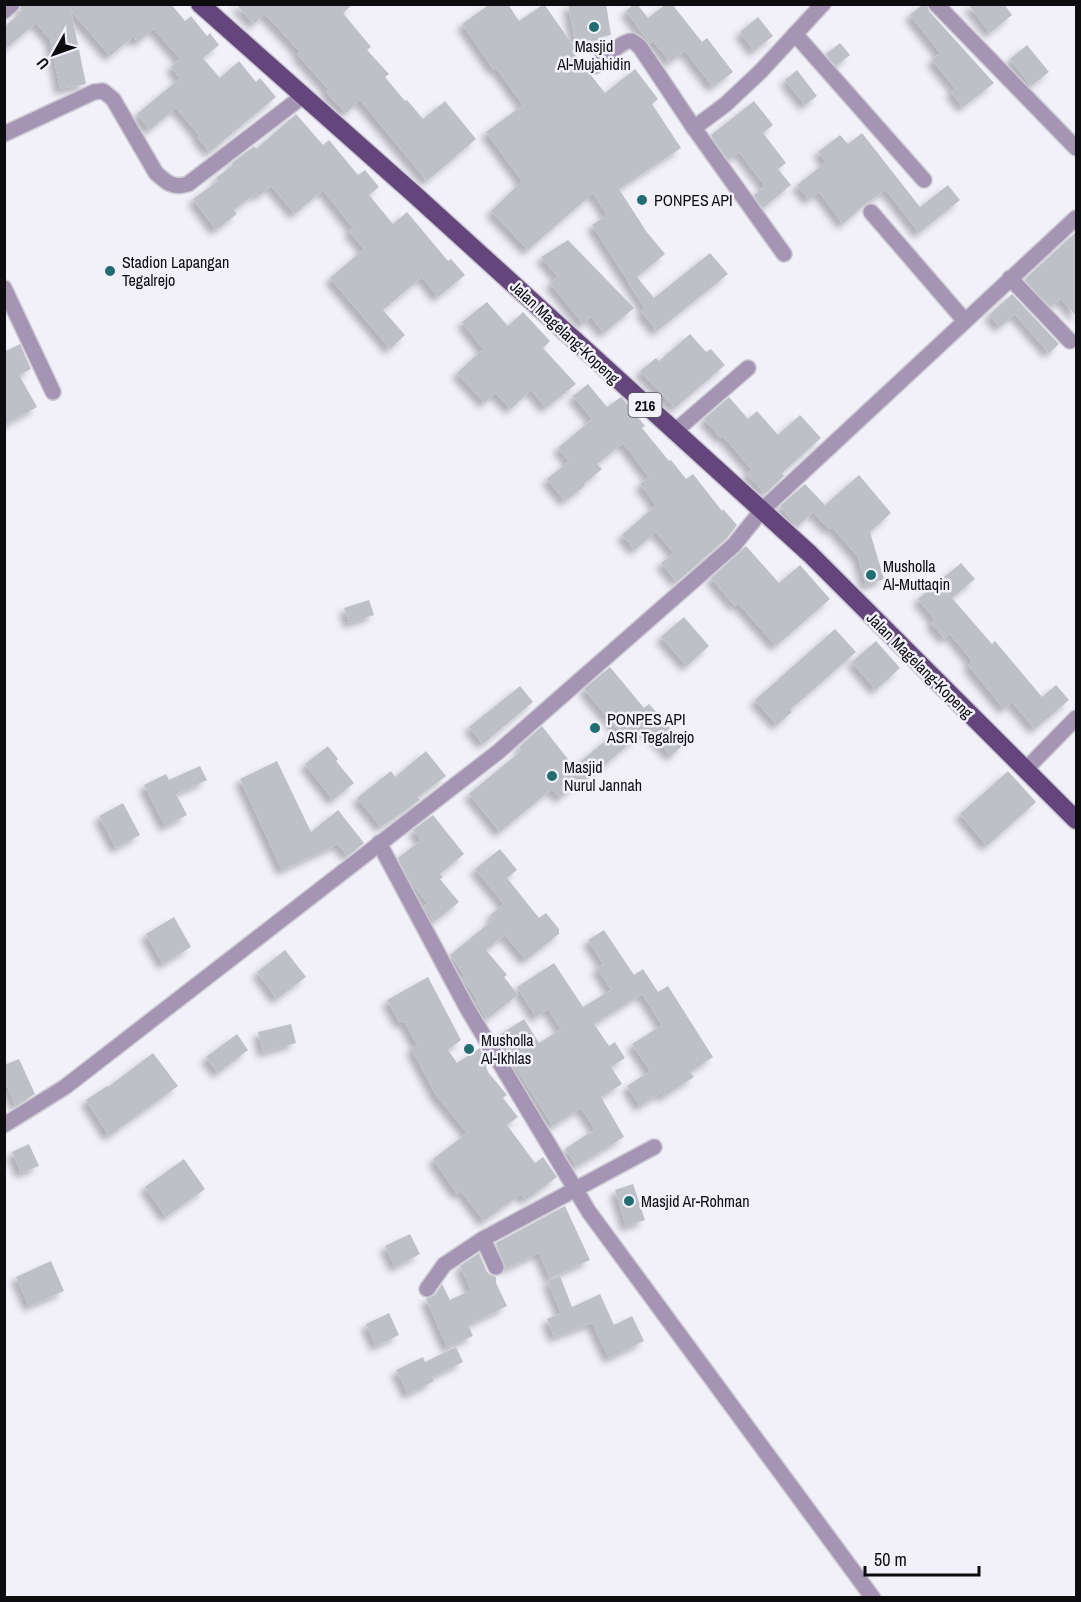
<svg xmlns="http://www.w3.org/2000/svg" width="1081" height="1602" font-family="'Archivo Narrow',sans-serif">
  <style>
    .building { fill: #bec0c7; filter: url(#shadow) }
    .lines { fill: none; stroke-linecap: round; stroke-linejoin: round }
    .street-casing { stroke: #cdcdd4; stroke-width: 18 }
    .primary-casing { stroke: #cdcdd4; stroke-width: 21 }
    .street { stroke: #a594b3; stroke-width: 15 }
    .primary { stroke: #65467c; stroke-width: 18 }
    .poi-dot { fill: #216d71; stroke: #f2f1f9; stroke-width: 2 }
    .labels { text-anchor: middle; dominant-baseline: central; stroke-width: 5; stroke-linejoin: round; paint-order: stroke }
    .shield { fill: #f2f1f9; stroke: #525156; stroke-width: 1.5 }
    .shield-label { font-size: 15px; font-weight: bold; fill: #0d0d10 }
    .poi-label { font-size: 16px; fill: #0d0d10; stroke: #f2f1f9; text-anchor: start }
    .street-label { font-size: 16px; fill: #0d0d10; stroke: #f2f1f9 }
  </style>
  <defs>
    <filter id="shadow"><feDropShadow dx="-5.5" dy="5.5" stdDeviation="3" flood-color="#0004"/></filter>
  </defs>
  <rect width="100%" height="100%" fill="#f2f1f9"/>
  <g class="building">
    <path d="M21,4H171L185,21L191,16L207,36L210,33L219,45L203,58L220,78L239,61L256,82L260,78L276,97L210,152L197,137L199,135L176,108L150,130L137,114L180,78L171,67L180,59L154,29L138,42L133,37L110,56L71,11L86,84L60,89L50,39L36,23L4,50V27L23,11L20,9Z"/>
    <path d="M236,4H353L343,13L371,47L367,50L389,74L385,77L405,101L407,100L423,119L445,101L476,139L427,181L360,100L346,113L326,92L329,90L297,54L300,52L265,14L254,24Z"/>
    <path d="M490,4H508L519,21L544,4L575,48L572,51L605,93L635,69L658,99L652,104L681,148L619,189L646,231L665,254L637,277L654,298L710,253L728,274L657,331L641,311L645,308L592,225L607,215L593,193L528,250L491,211L522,181L486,132L523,105L496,68L494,70L462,24Z"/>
    <path d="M568,4H606L611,35L575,41Z"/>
    <path d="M634,4H637L648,18L666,4H672L702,42L707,38L733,72L713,87L685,51L670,62L653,41L650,44L626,11Z"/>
    <path d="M923,4H927L929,11L994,83L963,107L951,92L955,88L932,60L940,53L910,15Z"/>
    <path d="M968,4H1004L1012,15L990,33Z"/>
    <path d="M758,17L773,36L754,51L740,32Z"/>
    <path d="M840,43L850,55L836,66L826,54Z"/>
    <path d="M1027,45L1049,72L1031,86L1010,59Z"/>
    <path d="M797,70L817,96L805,105L785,80Z"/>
    <path d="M754,101L773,125L763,133L786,163L778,169L791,185L763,208L754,195L765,186L739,152L729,160L711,135Z"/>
    <path d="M296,114L323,145L329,140L358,175L365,170L379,187L369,195L393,224L407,212L448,261L451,259L465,275L438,297L422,277L383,310L405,335L390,349L330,278L364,249L349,231L353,228L323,190L295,214L271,186L259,196L256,193L234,210L237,214L216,230L193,199L218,181L216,178L233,165L232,163L254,146L256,149Z"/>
    <path d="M862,133L920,207L948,185L960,200L919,233L886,190L865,204L843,224L819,192L809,200L797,185L826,162L818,152L840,135L848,144Z"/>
    <path d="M1077,231V317L1061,299L1051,307L1025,279Z"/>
    <path d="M568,240L634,308L604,333L591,317L583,324L550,283L558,277L541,257Z"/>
    <path d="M1012,294L1059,344L1049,353L1015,314L1000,327L989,315Z"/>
    <path d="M487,302L508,326L523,312L550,341L543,348L576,384L546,408L531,390L511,409L495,393L485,403L457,373L483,349L462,322Z"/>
    <path d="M690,334L706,352L711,349L725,365L675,408L640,371L656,358L659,361Z"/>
    <path d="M20,344L31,369L19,375L37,407L4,425V352Z"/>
    <path d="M588,384L607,407L621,397L624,400L645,426L642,428L669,461L671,460L686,479L693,474L722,511L723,509L737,525L727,538L677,582L661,563L674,553L656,532L635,550L622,535L656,505L640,484L649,477L623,443L597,464L602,469L584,484L585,486L565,501L547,479L569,461L558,448L592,419L573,396Z"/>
    <path d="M729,397L748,419L757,411L778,435L800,415L821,438L782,473L784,476L765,494L747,474L752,470L723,436L721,438L704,419Z"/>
    <path d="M859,475L891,513L870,532L884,579L866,585L858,557L832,527L829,529L813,512L797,527L780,506L805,484L825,505Z"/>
    <path d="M746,546L779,583L800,565L830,599L776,646L738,603L735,606L711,578Z"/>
    <path d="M961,563L975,579L952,598L992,644L995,641L1042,697L1056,685L1069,700L1035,729L1012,702L1004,709L968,665L972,661L950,634L945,639L931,623L935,620L918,599Z"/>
    <path d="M369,600L374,615L349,623L344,608Z"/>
    <path d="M684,617L709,646L687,666L661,637Z"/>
    <path d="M835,629L856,652L790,710L792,712L777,725L755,700Z"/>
    <path d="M876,641L900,668L876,690L852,662Z"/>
    <path d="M610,667L644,708L649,704L684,744L671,756L647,729L588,779L586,777L560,798L552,789L500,832L469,794L522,750L519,747L542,726L574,767L618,730L584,689Z"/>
    <path d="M520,686L533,702L483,744L469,727Z"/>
    <path d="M328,746L338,759L336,761L354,783L333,800L305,764Z"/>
    <path d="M426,751L446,776L418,797L420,800L381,827L357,798L391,771L395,777Z"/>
    <path d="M277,761L311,832L338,810L364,843L348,856L338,844L282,870L240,779Z"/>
    <path d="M200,766L207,780L176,794L187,815L165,826L144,785L166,774L169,780Z"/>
    <path d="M1008,771L1036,802L987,846L960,814Z"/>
    <path d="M123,803L140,835L116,848L99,816Z"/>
    <path d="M433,815L464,854L440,874L443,877L440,879L459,902L434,922L424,906L427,903L413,885L398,858L421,840L413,830Z"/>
    <path d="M500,849L517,870L507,878L539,918L546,913L559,929V934L526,960L505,935L486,950L507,975L504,977L518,995L487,1019L476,1002L478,1001L462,978L465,976L450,955L494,919L490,915L504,904L475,869Z"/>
    <path d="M174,917L191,947L163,964L146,934Z"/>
    <path d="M604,930L634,975L643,969L658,992L668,986L713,1057L690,1072L694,1077L663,1097L661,1093L640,1106L627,1086L650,1071L632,1044L662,1025L642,994L594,1024L609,1046L615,1042L625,1058L611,1067L622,1084L601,1097L624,1137L577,1166L565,1149L595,1129L581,1108L553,1126L509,1058L512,1057L498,1036L524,1019L539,1043L561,1029L548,1009L536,1017L517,987L554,963L583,1007L611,990L597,968L603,964L588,940Z"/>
    <path d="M285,950L306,977L277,999L257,972Z"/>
    <path d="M428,977L461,1040L448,1050L457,1063L480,1048L488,1072L507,1095L503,1098L518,1117L507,1125L535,1163L543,1157L557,1177L526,1200L521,1194L484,1221L461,1191L457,1194L433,1159L467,1133L436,1095L411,1048L417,1045L404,1021L400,1023L387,1000Z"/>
    <path d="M291,1024L296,1043L263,1052L258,1032Z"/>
    <path d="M237,1034L248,1050L218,1073L206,1057Z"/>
    <path d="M153,1053L178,1086L109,1136L86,1100L107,1086L108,1087Z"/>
    <path d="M19,1059L35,1094L16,1106L4,1079V1065Z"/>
    <path d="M29,1144L39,1166L21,1173L12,1152Z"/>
    <path d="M184,1159L205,1189L166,1217L145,1187Z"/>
    <path d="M633,1184L645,1220L626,1226L615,1190Z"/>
    <path d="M565,1206L590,1260L550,1278L539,1253L505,1269L496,1243Z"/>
    <path d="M410,1234L420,1254L395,1267L385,1246Z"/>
    <path d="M479,1253L487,1272L491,1275L496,1277V1283L507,1306L468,1325L473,1336L447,1347L426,1299L435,1295L442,1284L450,1300L471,1290L460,1266Z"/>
    <path d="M51,1261L64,1291L29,1306L16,1277Z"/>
    <path d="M560,1276L572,1307L600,1294L614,1325L632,1316L644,1341L609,1358L592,1323L554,1337L547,1319L561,1313L548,1281Z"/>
    <path d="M389,1313L399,1335L376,1346L366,1324Z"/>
    <path d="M456,1347L463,1362L432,1377L434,1381L408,1394L396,1370L423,1357L425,1362Z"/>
  </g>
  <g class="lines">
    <g class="street-casing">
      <g id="street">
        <path d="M936,4L1076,148"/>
        <path d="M4,11L12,4"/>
        <path d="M795,34L924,180"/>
        <path d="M595,66C601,61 624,39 632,41C633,41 639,46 640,47L694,128"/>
        <path d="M4,134L94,92L103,91L113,99L156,173C166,182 173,189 188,184L303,96"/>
        <path d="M871,212L965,321"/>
        <path d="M784,254L694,128L726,104L761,71L823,4"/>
        <path d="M1010,278L1070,341"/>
        <path d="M4,288L53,392"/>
        <path d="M674,432L748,368"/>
        <path d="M1025,770L1076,718"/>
        <path d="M379,843L467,1008L589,1212L873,1598"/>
        <path d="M4,1125L65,1087L498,752L734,545L762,510L1076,218"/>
        <path d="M496,1267L483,1239L654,1147"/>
        <path d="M427,1289L444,1265L483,1239"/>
      </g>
    </g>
    <g class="primary-casing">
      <path id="primary" d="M200,4L414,194L810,554L1076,820"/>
    </g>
    <use href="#street" class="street"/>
    <use href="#primary" class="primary"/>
  </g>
  <g class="poi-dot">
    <circle cx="594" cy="27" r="6"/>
    <circle cx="642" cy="200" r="6"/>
    <circle cx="110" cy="271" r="6"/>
    <circle cx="871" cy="575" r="6"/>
    <circle cx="595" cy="728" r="6"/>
    <circle cx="552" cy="776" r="6"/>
    <circle cx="469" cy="1049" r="6"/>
    <circle cx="629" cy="1201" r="6"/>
  </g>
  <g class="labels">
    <rect class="shield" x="628.5" y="393" width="33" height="24" rx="4.5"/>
    <g class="shield-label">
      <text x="645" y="405">216</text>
    </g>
    <g class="poi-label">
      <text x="594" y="46" text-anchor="middle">Masjid<tspan x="594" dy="18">Al-Mujahidin</tspan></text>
      <text x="654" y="200">PONPES API</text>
      <text x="122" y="262">Stadion Lapangan<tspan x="122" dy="18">Tegalrejo</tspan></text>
      <text x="883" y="566">Musholla<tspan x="883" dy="18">Al-Muttaqin</tspan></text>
      <text x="607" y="719">PONPES API<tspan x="607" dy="18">ASRI Tegalrejo</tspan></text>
      <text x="564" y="767">Masjid<tspan x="564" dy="18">Nurul Jannah</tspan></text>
      <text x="481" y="1040">Musholla<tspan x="481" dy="18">Al-Ikhlas</tspan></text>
      <text x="641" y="1201">Masjid Ar-Rohman</text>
    </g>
    <g class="street-label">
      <text transform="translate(565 332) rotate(43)">Jalan Magelang-Kopeng</text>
      <text transform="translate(920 665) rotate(45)">Jalan Magelang-Kopeng</text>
    </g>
  </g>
  <rect width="1081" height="1602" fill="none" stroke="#0d0d10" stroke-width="12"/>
  <g transform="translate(54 54) rotate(230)" stroke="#f2f1f9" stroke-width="4.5" paint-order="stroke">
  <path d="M0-4.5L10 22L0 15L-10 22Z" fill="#0d0d10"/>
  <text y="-9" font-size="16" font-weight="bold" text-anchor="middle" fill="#0d0d10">U</text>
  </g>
  <path d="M865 1566v9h114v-9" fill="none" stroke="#0d0d10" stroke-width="3"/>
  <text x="874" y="1566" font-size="18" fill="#0d0d10" stroke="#f2f1f9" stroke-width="4.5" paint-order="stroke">50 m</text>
</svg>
